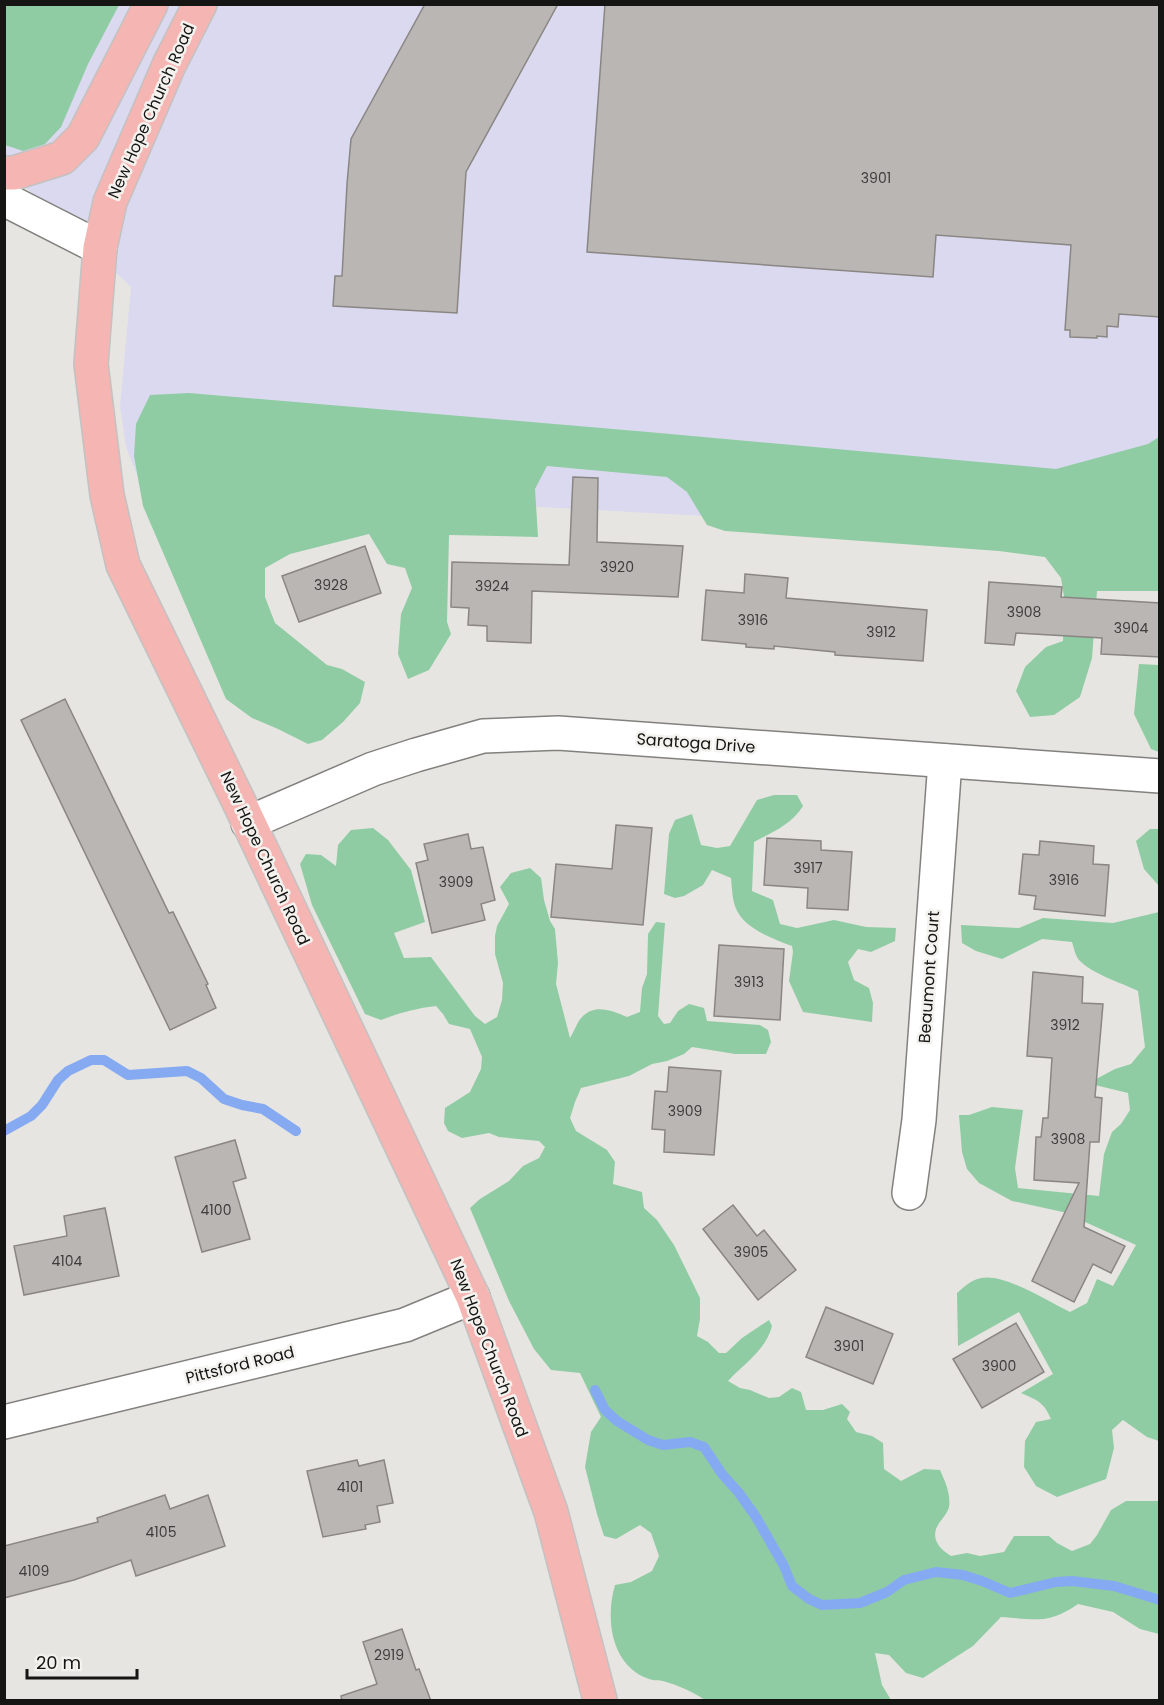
<svg xmlns="http://www.w3.org/2000/svg" width="1164" height="1705" font-family="Poppins,sans-serif">
  <style>
    .commercial { fill: #dbd9ef }
    .green { fill: #8fcca3 }
    .lines { fill: none; stroke-linecap: round; stroke-linejoin: round }
    .stream { stroke: #85aaf2; stroke-width: 10 }
    .building { fill: #bab6b4; stroke: #8a8684; stroke-width: 1.5 }
    .minor-casing { stroke: #83817e; stroke-width: 36 }
    .primary-casing { stroke: #c2c2c2; stroke-width: 36 }
    .minor { stroke: #fff; stroke-width: 33 }
    .primary { stroke: #f5b5b2; stroke-width: 33 }
    .labels { text-anchor: middle; dominant-baseline: central; stroke-width: 5; stroke-linejoin: round; paint-order: stroke }
    .number-label { font-size: 14px; fill: #3e3d3b }
    .street-label { font-size: 16px; fill: #151513; stroke: #f4f2ee }
  </style>
  <rect width="100%" height="100%" fill="#e7e5e1"/>
  <path class="commercial" d="M4,5H1159V541L141,485L126,447L120,406L131,287L5,168Z"/>
  <g class="green">
    <path d="M4,5H119L88,64L61,127L45,144L23,151L5,145Z"/>
    <path d="M189,393L648,432L1056,469L1148,444L1159,437V591H1097L1092,658L1080,697L1054,715L1030,717L1016,691L1025,667L1046,647L1063,641L1065,603L1061,578L1045,557L999,551L725,531L707,525L687,492L667,477L547,466L535,489L538,537L449,535L447,622L451,634L429,670L408,679L398,654L401,614L412,588L405,568L387,564L369,534L290,554L265,568V597L275,623L327,665L342,669L365,682L360,703L343,722L322,740L308,744L278,729L252,718L226,699L143,506L134,456L136,424L150,395Z"/>
    <path d="M1139,664L1159,665V752L1151,749L1134,714Z"/>
    <path d="M774,795H797L803,806C792,824 773,832 754,842L752,891L773,900L780,924L797,928L834,920L866,927L896,928L895,941L871,952L858,949L848,962L854,980L869,988L873,1003L872,1022L803,1012L789,981L793,952L792,946C773,939 742,928 735,906C732,897 732,887 731,878L712,870L703,885L684,896L675,898L664,894L669,834L675,820L692,814L701,845L717,848L730,846L757,800Z"/>
    <path d="M373,828L388,840L411,870L425,922L394,933L404,958L431,957L475,1016L485,1024L497,1017L502,1000L503,983L495,954V936L497,926L509,904L500,887L511,873L530,868L541,878L544,900L550,921L555,929L558,963L556,984L570,1038C574,1032 577,1022 582,1017C595,1003 613,1011 627,1017L640,1012L642,988L647,974L648,934L656,922L665,923L658,1016L664,1024L670,1023L678,1011L689,1004L704,1008L707,1021L760,1025L768,1030L771,1042L766,1054H735L692,1047L684,1054L667,1061L652,1064L629,1076L581,1088L575,1102L570,1118L576,1131L607,1150L615,1162L613,1184L642,1192L644,1208L657,1220L674,1245L700,1298V1319L697,1336L708,1342L719,1353H726L742,1338L769,1320L772,1326C766,1350 744,1364 728,1381L740,1388L750,1390L769,1398L779,1397L792,1388L801,1392L806,1410H823L842,1404L850,1412L847,1419L856,1432L872,1436L883,1443L884,1469L901,1481L924,1469L940,1470C945,1481 951,1494 949,1507C947,1515 939,1521 936,1529C932,1542 942,1550 951,1556L967,1553L980,1556L1004,1552L1014,1536H1049L1057,1543L1072,1551L1090,1544L1097,1535L1111,1510L1126,1501H1159V1634L1140,1629L1113,1612L1078,1604C1048,1625 1035,1619 1001,1617L973,1646L923,1678L906,1673L889,1655L875,1653L882,1685L891,1700H705C693,1692 678,1685 663,1681C659,1680 654,1681 649,1679C611,1666 605,1619 615,1585L631,1582L652,1571L659,1556L651,1533L640,1525L616,1539L604,1536L597,1514L585,1467L591,1432L601,1417L580,1373L551,1370L534,1349L509,1301L470,1208L480,1199L509,1181L523,1166L539,1158L545,1147L539,1141L499,1137L489,1133L462,1138L448,1131L444,1123L445,1108L470,1092L481,1069L482,1057L470,1029L449,1024L443,1014L436,1006C417,1008 399,1013 381,1020L365,1014L312,905L300,864L306,854L321,855L336,866L338,845L351,830Z"/>
    <path d="M1150,829H1159V886L1144,869L1136,841Z"/>
    <path d="M1159,912V1441L1147,1437L1123,1420L1112,1430L1114,1448L1106,1479L1057,1497L1036,1486L1024,1467L1025,1441L1036,1422L1051,1419C1044,1402 1037,1400 1021,1393L1053,1374L1019,1312L958,1346L957,1293C965,1286 971,1280 981,1278C1004,1273 1048,1301 1070,1312L1087,1303L1097,1279L1113,1286L1136,1245L1063,1212L1012,1201L979,1183L967,1169L962,1152L959,1115H969L992,1107L1023,1110L1015,1168L1018,1188L1099,1196L1104,1154L1112,1132L1121,1124L1130,1110L1128,1093L1091,1084L1098,1078L1115,1069L1131,1064L1145,1047L1138,991C1120,982 1092,974 1079,960C1075,955 1074,948 1072,942L1042,939L1002,959L976,951L962,943L961,925L1019,928L1043,918L1113,923Z"/>
  </g>
  <g class="lines">
    <g class="stream">
      <path d="M4,1131L31,1116L42,1105L58,1080L68,1071L91,1060H104L128,1075L187,1071L201,1078L224,1099L242,1105L263,1109L296,1131"/>
      <path d="M595,1390L605,1410L617,1421L648,1440L663,1445L690,1442L704,1447L722,1474L739,1493L756,1517L784,1566L792,1586L809,1599L822,1605L860,1603L887,1592L904,1580L936,1572L963,1575L982,1581L1010,1593L1056,1582L1072,1581L1114,1586L1160,1600"/>
    </g>
  </g>
  <g class="building">
    <path d="M425,4H558L466,172L457,313L333,306L335,276H342L347,184L351,139Z"/>
    <path d="M605,4H1160V317L1119,314L1118,327L1107,326V337L1097,336V338L1070,337V330H1065L1071,245L936,235L933,277L587,252Z"/>
    <path d="M573,477L598,478L597,542L683,546L678,597L532,591L531,643L487,641V626L468,625L469,608L451,607L452,562L569,565Z"/>
    <path d="M365,546L381,593L299,622L282,576Z"/>
    <path d="M745,574L788,578L786,598L927,610L923,661L835,655V652L774,646V649L746,647V644L702,640L706,590L744,593Z"/>
    <path d="M989,582L1062,587L1061,597L1160,603V657L1101,654L1102,638L1016,633L1014,645L985,643Z"/>
    <path d="M65,699L169,913L173,912L208,984L206,985L216,1008L170,1030L21,720Z"/>
    <path d="M616,825L652,828L643,925L551,917L556,864L612,869Z"/>
    <path d="M468,834L471,849L483,847L495,900L481,904L485,920L432,933L416,863L428,860L424,844Z"/>
    <path d="M767,838L821,841V850L852,852L848,910L807,908L808,888L764,885Z"/>
    <path d="M1040,841L1094,846L1093,864L1109,865L1105,916L1034,909L1036,896L1019,894L1023,854L1039,855Z"/>
    <path d="M719,945L784,949L780,1020L714,1016Z"/>
    <path d="M1033,972L1083,977L1082,1003L1103,1004L1095,1097L1102,1098L1099,1142H1090L1084,1227L1125,1246L1111,1273L1093,1264L1074,1302L1032,1281L1079,1183L1034,1180L1036,1137H1041L1043,1118H1048L1052,1058L1027,1056Z"/>
    <path d="M669,1067L721,1071L714,1155L664,1152L665,1130L652,1129L655,1091L667,1092Z"/>
    <path d="M235,1140L246,1178L233,1182L250,1239L202,1252L175,1157Z"/>
    <path d="M733,1205L757,1236L764,1230L796,1270L758,1300L703,1229Z"/>
    <path d="M105,1208L119,1276L24,1295L14,1246L67,1236L64,1216Z"/>
    <path d="M826,1307L893,1334L873,1384L806,1357Z"/>
    <path d="M1016,1323L1044,1372L982,1408L953,1359Z"/>
    <path d="M357,1460L359,1466L384,1460L393,1503L377,1506L380,1522L365,1525L366,1529L323,1537L307,1471Z"/>
    <path d="M165,1495L170,1509L208,1495L225,1546L136,1576L131,1560L74,1580L4,1598V1546L98,1522L97,1518Z"/>
    <path d="M402,1629L416,1670L419,1669L431,1701H342L341,1696L377,1684L363,1642Z"/>
  </g>
  <g class="lines">
    <g class="minor-casing">
      <g id="minor">
        <path d="M4,199L100,248"/>
        <path d="M248,823L373,769L416,755L483,736L558,733L1160,776"/>
        <path d="M909,1193L919,1120L945,761"/>
        <path d="M4,1422L405,1325L473,1297"/>
      </g>
    </g>
    <g class="primary-casing">
      <g id="primary">
        <path d="M200,4L169,65L110,202L100,248L91,364L107,495L123,565L238,800L473,1297L551,1512L600,1700"/>
        <path d="M4,173H14L62,158L83,137L151,4"/>
      </g>
    </g>
    <use href="#minor" class="minor"/>
    <use href="#primary" class="primary"/>
  </g>
  <g class="labels">
    <g class="number-label">
      <text x="876" y="178">3901</text>
      <text x="617" y="567">3920</text>
      <text x="331" y="585">3928</text>
      <text x="492" y="586">3924</text>
      <text x="1024" y="612">3908</text>
      <text x="753" y="620">3916</text>
      <text x="1131" y="628">3904</text>
      <text x="881" y="632">3912</text>
      <text x="808" y="868">3917</text>
      <text x="1064" y="880">3916</text>
      <text x="456" y="882">3909</text>
      <text x="749" y="982">3913</text>
      <text x="1065" y="1025">3912</text>
      <text x="685" y="1111">3909</text>
      <text x="1068" y="1139">3908</text>
      <text x="216" y="1210">4100</text>
      <text x="751" y="1252">3905</text>
      <text x="67" y="1261">4104</text>
      <text x="849" y="1346">3901</text>
      <text x="999" y="1366">3900</text>
      <text x="350" y="1487">4101</text>
      <text x="161" y="1532">4105</text>
      <text x="34" y="1571">4109</text>
      <text x="389" y="1655">2919</text>
    </g>
    <g class="street-label">
      <text transform="translate(151 111) rotate(-66)">New Hope Church Road</text>
      <text transform="translate(696 743) rotate(4)">Saratoga Drive</text>
      <text transform="translate(265 858) rotate(65)">New Hope Church Road</text>
      <text transform="translate(929 977) rotate(-86)">Beaumont Court</text>
      <text transform="translate(489 1348) rotate(69)">New Hope Church Road</text>
      <text transform="translate(240 1365) rotate(-14)">Pittsford Road</text>
    </g>
  </g>
  <rect width="1164" height="1705" fill="none" stroke="#151513" stroke-width="12"/>
  <path d="M27 1669v9h110v-9" fill="none" stroke="#151513" stroke-width="3"/>
  <text x="36" y="1669" font-size="18" fill="#151513" stroke="#f4f2ee" stroke-width="4.5" paint-order="stroke">20 m</text>
</svg>
